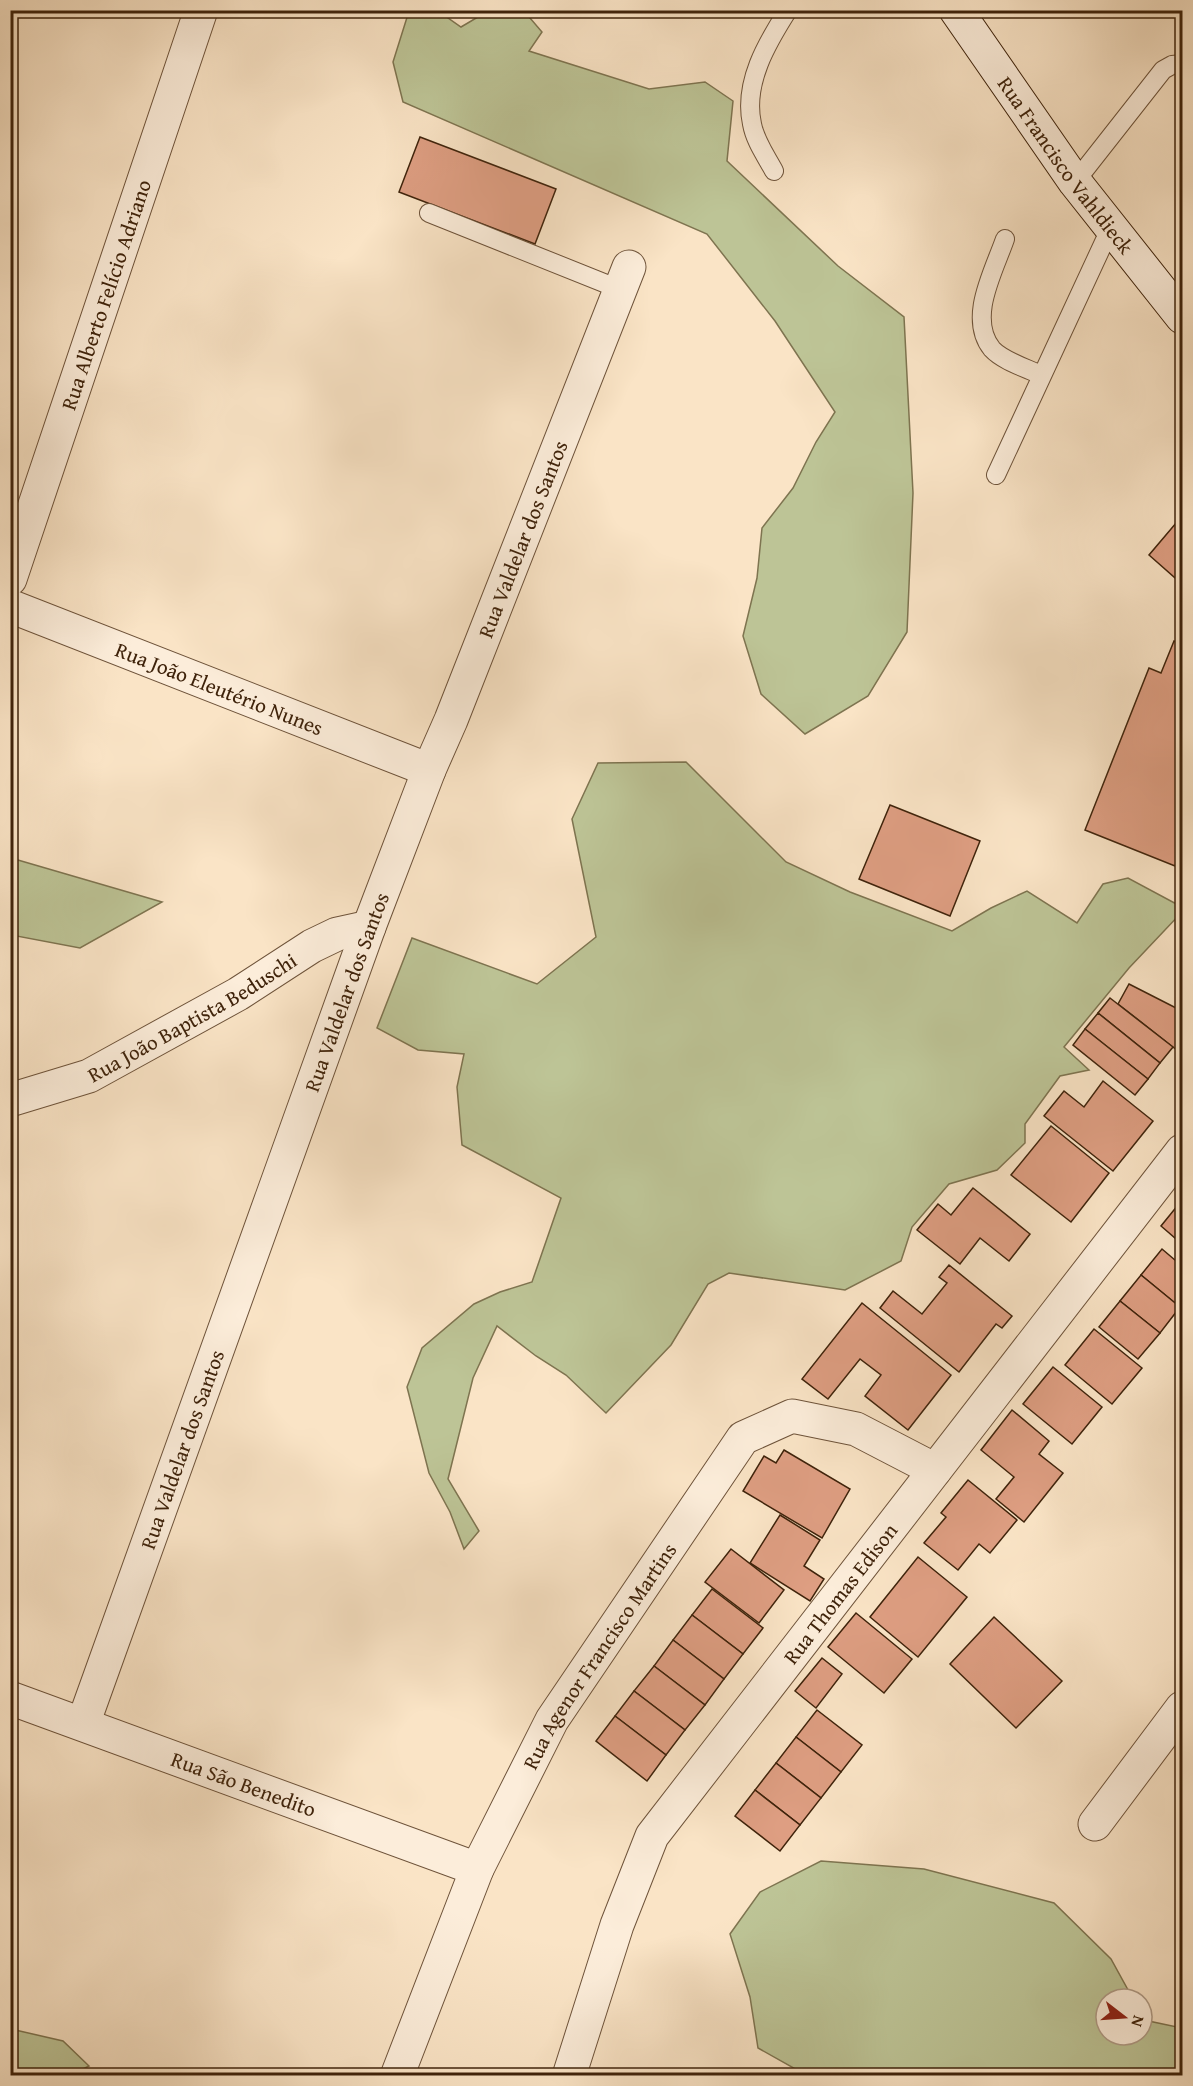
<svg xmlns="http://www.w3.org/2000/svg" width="1193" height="2086" font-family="'Gentium Book Plus',serif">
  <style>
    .green { fill: #bdc496; stroke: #7e7450; stroke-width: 1.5 }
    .building { fill: #de9e82; stroke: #3f230b; stroke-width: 1.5 }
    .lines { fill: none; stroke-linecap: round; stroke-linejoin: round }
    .service-casing { stroke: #6e533a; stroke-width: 20 }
    .minor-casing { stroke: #6e533a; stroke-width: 35 }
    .secondary-casing { stroke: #3f230b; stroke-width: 35 }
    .service { stroke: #fcedda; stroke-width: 18 }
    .minor { stroke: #fcedda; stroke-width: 33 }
    .secondary { stroke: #fcedda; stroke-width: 33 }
    .labels { text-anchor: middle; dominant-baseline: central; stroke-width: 4.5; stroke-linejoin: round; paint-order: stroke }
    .street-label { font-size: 21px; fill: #3f230b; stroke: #fcedda }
  </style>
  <rect width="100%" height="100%" fill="#fae4c6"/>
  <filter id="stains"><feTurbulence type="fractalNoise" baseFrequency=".00333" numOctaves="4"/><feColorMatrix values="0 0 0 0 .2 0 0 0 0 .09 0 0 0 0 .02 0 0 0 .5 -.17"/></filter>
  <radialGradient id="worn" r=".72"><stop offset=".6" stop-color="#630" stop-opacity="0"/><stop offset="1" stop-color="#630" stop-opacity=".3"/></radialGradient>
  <g class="green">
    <path d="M409,11H438L461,27L488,11H524L542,32L529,51L649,89L705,82L733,101L727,161L838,266L904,317L913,493L907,632L868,696L805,734L761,694L743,636L757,578L762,528L793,488L816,442L835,412L775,321L707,234L403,102L393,62Z"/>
    <path d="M686,762L786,862L850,892L952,931L991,908L1027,891L1077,923L1103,884L1128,878L1182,907V912L1129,968L1064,1047L1089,1070L1060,1076L1025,1124V1143L997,1170L949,1184L912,1227L901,1261L845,1290L729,1273L708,1284L671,1345L606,1413L566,1375L536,1356L497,1326L473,1378L448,1479L479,1531L464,1549L450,1512L429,1473L407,1387L422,1348L474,1304L500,1292L532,1282L561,1198L462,1145L457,1087L464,1054L418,1050L377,1028L412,938L537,984L596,937L572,819L598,763Z"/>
    <path d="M11,858L162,902L80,948L11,935Z"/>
    <path d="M821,1861L924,1869L1054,1903L1111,1959L1133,1999H1106V2035H1142V2016L1144,2020L1182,2028V2075H806L758,2048L750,1997L730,1934L760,1892Z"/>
    <path d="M11,2029L63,2041L89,2066L71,2075H11Z"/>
  </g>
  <g class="building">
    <path d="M420,137L556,189L535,244L399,192Z"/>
    <path d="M1182,516V584L1149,555Z"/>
    <path d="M1174,641L1182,645V846L1175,866L1085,830L1149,668L1161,673Z"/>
    <path d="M890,805L980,841L950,916L859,879Z"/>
    <path d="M1129,984L1182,1011V1045L1178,1051L1118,1004Z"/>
    <path d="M1110,998L1173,1047L1160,1063L1098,1013Z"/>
    <path d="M1098,1013L1160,1063L1148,1079L1085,1029Z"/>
    <path d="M1085,1029L1148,1079L1135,1095L1073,1045Z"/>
    <path d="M1103,1081L1153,1121L1113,1171L1044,1116L1064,1091L1084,1107Z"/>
    <path d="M1051,1126L1109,1173L1071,1222L1011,1175Z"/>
    <path d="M973,1188L1030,1234L1009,1261L980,1238L960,1264L917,1230L938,1204L951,1215Z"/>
    <path d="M1182,1200V1244L1161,1226Z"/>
    <path d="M1162,1249L1182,1266V1305L1180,1307L1141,1275Z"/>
    <path d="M949,1265L1012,1316L1002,1328L996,1324L959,1372L880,1308L893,1291L922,1314L947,1283L939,1277Z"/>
    <path d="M1141,1275L1180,1307L1160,1333L1120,1301Z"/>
    <path d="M1120,1301L1160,1333L1138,1359L1099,1327Z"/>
    <path d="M862,1303L951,1375L908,1430L865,1396L881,1375L860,1359L828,1399L802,1379Z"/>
    <path d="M1094,1329L1142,1368L1112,1404L1065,1365Z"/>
    <path d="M1053,1367L1102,1407L1072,1444L1023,1404Z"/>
    <path d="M1012,1410L1049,1441L1039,1454L1063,1473L1024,1522L996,1499L1014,1477L981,1450Z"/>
    <path d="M784,1450L850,1489L822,1538L743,1491L764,1456L776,1463Z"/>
    <path d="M968,1480L1017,1520L990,1553L979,1544L958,1570L924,1543L946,1517L941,1513Z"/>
    <path d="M780,1515L820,1540L804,1566L824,1579L810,1601L750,1563Z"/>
    <path d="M731,1549L784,1590L759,1623L705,1582Z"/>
    <path d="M918,1557L967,1597L918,1657L870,1617Z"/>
    <path d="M712,1589L763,1628L743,1654L692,1615Z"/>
    <path d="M856,1613L912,1659L884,1693L828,1647Z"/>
    <path d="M692,1615L743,1654L724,1679L673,1640Z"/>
    <path d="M994,1617L1062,1681L1016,1728L950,1664Z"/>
    <path d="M673,1640L724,1679L705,1705L654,1666Z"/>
    <path d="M822,1658L842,1674L816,1708L795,1691Z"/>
    <path d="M654,1666L705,1705L685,1730L634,1691Z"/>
    <path d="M634,1691L685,1730L666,1755L615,1716Z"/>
    <path d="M817,1710L862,1745L841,1772L796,1737Z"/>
    <path d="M615,1716L666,1755L647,1781L596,1741Z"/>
    <path d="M796,1737L841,1772L821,1798L776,1763Z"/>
    <path d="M776,1763L821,1798L800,1825L755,1790Z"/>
    <path d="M755,1790L800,1825L780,1851L735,1816Z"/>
  </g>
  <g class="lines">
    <g class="service-casing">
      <g id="service">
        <path d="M774,171C766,156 755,141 752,124C743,83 767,43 788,10"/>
        <path d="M1075,182L1163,70L1172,65L1182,64"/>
        <path d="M429,213L619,289"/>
        <path d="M1005,239C994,271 967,318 992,349C1003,361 1026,368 1041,375"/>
        <path d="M996,475L1111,227"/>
      </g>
    </g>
    <g class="minor-casing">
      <g id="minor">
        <path id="s1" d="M10,579L201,10"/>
        <path id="s2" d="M10,606L429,770"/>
        <path id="s3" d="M10,1100L89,1076L238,994L312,946L337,934L369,927"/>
        <path id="s4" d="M10,1698L477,1869"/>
        <path id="s5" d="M83,1724L369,927L429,770L451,720L629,267"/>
        <path d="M1095,1824L1182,1708"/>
        <path id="s6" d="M397,2076L477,1869L552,1720L743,1438L792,1416L856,1429L935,1470"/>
        <path id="s7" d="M569,2076L617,1925L652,1836L1182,1151"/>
      </g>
    </g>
    <g class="secondary-casing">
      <g id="secondary">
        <path id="s8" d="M956,10L1075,182L1182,317"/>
      </g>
    </g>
    <use href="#service" class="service"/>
    <use href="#minor" class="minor"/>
    <use href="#secondary" class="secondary"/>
  </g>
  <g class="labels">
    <g class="street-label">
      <text stroke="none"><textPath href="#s8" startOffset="190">Rua Francisco Vahldieck</textPath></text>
      <text stroke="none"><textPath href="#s1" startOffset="300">Rua Alberto Felício Adriano</textPath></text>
      <text stroke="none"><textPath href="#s5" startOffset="1264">Rua Valdelar dos Santos</textPath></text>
      <text stroke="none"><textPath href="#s2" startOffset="225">Rua João Eleutério Nunes</textPath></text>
      <text stroke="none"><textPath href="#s5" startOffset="778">Rua Valdelar dos Santos</textPath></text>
      <text stroke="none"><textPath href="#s3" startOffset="201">Rua João Baptista Beduschi</textPath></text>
      <text stroke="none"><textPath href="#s5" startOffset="292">Rua Valdelar dos Santos</textPath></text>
      <text stroke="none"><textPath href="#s7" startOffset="561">Rua Thomas Edison</textPath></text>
      <text stroke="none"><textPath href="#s6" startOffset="468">Rua Agenor Francisco Martins</textPath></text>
      <text stroke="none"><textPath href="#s4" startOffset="249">Rua São Benedito</textPath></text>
    </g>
  </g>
  <rect width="1193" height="2086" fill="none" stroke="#fae4c6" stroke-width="36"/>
  <rect x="12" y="12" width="1169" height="2062" fill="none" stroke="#3f230b" stroke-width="3"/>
  <rect x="18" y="18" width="1157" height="2050" fill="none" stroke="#3f230b" stroke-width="1.5"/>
  <g transform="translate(1124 2017) rotate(107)"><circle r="28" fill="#fcedda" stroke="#b09c87" stroke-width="1.5"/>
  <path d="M0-4.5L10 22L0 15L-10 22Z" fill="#8f2418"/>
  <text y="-9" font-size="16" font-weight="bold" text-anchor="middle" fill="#3f230b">N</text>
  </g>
  <rect width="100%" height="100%" filter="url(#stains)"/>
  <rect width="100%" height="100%" fill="url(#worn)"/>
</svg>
